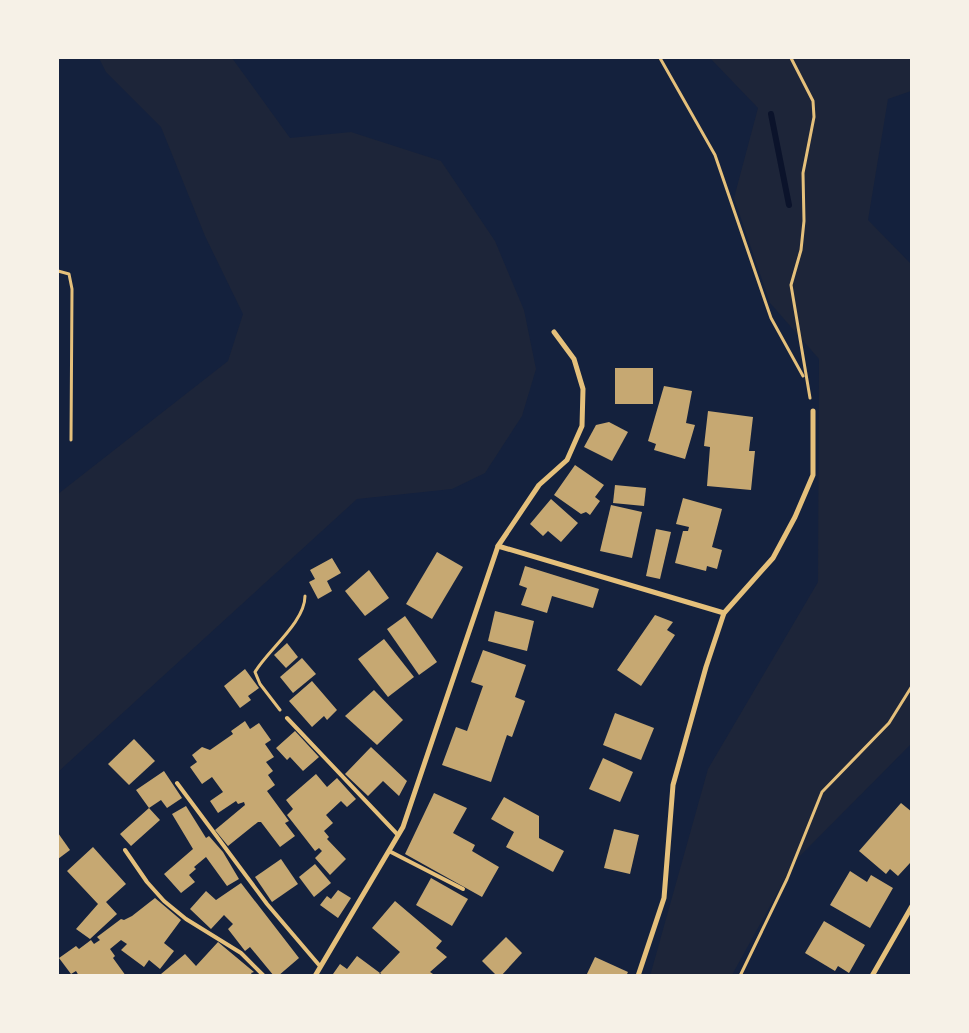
<svg xmlns="http://www.w3.org/2000/svg" width="969" height="1033" font-family="'Source Sans 3',sans-serif">
  <style>
    .green { fill: #1d2539 }
    .lines { fill: none; stroke-linecap: round; stroke-linejoin: round }
    .stream { stroke: #0b132b; stroke-width: 6 }
    .building { fill: #c6a872 }
    .path { stroke: #e5c07b; stroke-width: 3 }
    .service { stroke: #e5c07b; stroke-width: 4 }
    .minor { stroke: #e5c07b; stroke-width: 5 }
  </style>
  <rect width="100%" height="100%" fill="#14213d"/>
  <g class="green">
    <path d="M99,58H232L290,138L351,132L441,161L495,241L524,310L536,369L522,416L485,473L452,489L357,499L58,772V494L228,361L243,314L205,236L161,127L106,72Z"/>
    <path d="M710,58H911V91L888,99L868,220L911,264V744L795,861L732,975L650,976L708,769L818,582L819,359L770,303L734,198L758,108Z"/>
  </g>
  <g class="lines">
    <path class="stream" d="M771,114L789,205"/>
  </g>
  <g class="building">
    <rect x="615" y="368" width="38" height="36"/>
    <path d="M664,386L692,391L686,423L695,425L685,459L654,450L656,444L648,441Z"/>
    <path d="M708,411L753,417L749,451H755L751,490L707,486L710,447L704,446Z"/>
    <path d="M609,422L628,432L612,461L584,447L596,425Z"/>
    <path d="M575,465L604,485L595,497L600,501L590,515L586,512L581,514L554,495Z"/>
    <path d="M615,485L646,488L644,506L613,503Z"/>
    <path d="M683,498L722,509L712,547L722,550L717,569L707,566L706,571L675,563L683,531H688L689,527L676,524Z"/>
    <path d="M551,499L578,523L561,542L548,531L543,536L530,524Z"/>
    <path d="M611,505L642,512L632,558L600,551Z"/>
    <path d="M656,529L671,532L660,579L646,576Z"/>
    <path d="M437,552L463,567L432,619L406,604Z"/>
    <path d="M332,558L341,573L327,581L332,591L318,599L309,582L315,579L310,570Z"/>
    <path d="M525,566L599,589L593,608L552,596L547,613L521,605L527,588L519,585Z"/>
    <path d="M369,570L389,598L365,616L345,591Z"/>
    <path d="M495,611L534,621L527,651L488,641Z"/>
    <path d="M655,615L673,622L667,630L675,635L641,686L617,670Z"/>
    <path d="M405,616L437,662L419,675L387,629Z"/>
    <path d="M384,639L414,677L388,697L358,659Z"/>
    <path d="M287,643L298,657L286,668L274,655Z"/>
    <path d="M483,650L526,665L515,697L525,701L512,737L507,735L491,782L442,765L456,727L467,731L483,686L471,682Z"/>
    <path d="M302,658L316,674L293,693L280,677Z"/>
    <path d="M245,669L259,688L248,696L251,700L240,708L224,686Z"/>
    <path d="M312,681L337,710L327,720L324,716L312,727L289,701Z"/>
    <path d="M374,690L403,720L377,745L345,716Z"/>
    <path d="M615,713L654,728L641,760L603,745Z"/>
    <path d="M245,721L250,729L259,723L271,740L265,744L274,757L266,762L273,771L268,775L275,785L267,791L289,821L285,823L295,836L280,847L261,822H258L228,846L215,830L245,805L244,802L238,804L236,801L218,813L210,801L223,792L212,777L202,784L190,767L197,762L192,755L202,747L210,750L233,734L231,731Z"/>
    <path d="M295,731L319,757L303,771L290,757L287,760L276,748Z"/>
    <path d="M134,739L155,761L129,785L108,764Z"/>
    <path d="M371,747L407,781L399,796L383,781L368,796L345,774Z"/>
    <path d="M603,758L633,772L620,802L589,789Z"/>
    <path d="M164,771L182,798L167,808L161,800L149,808L160,820L131,846L120,834L149,808L136,790Z"/>
    <path d="M316,774L327,787L337,778L356,799L347,807L341,801L326,815L333,823L324,831L329,837L327,839L346,859L330,875L315,858L322,851L319,848L315,851L287,815L293,809L286,800Z"/>
    <path d="M434,793L467,808L453,833L475,845L472,851L499,867L482,897L405,854Z"/>
    <path d="M504,797L539,816V838L564,851L553,872L506,847L514,832L491,819Z"/>
    <path d="M901,803L912,812V864L910,863L898,876L890,869L886,874L859,851Z"/>
    <path d="M186,806L206,838L209,836L223,852L239,879L227,886L206,857L194,867L196,869L189,875L195,882L181,893L164,874L193,849L172,814Z"/>
    <path d="M614,829L639,835L630,874L604,868Z"/>
    <path d="M58,833L70,850L58,859Z"/>
    <path d="M93,847L126,884L106,902L117,914L90,939L76,929L98,904L67,871Z"/>
    <path d="M281,859L298,884L272,902L255,877Z"/>
    <path d="M315,864L331,883L314,897L299,877Z"/>
    <path d="M850,871L867,882L871,875L893,888L870,928L830,905Z"/>
    <path d="M431,878L468,899L452,926L416,905Z"/>
    <path d="M241,883L299,958L278,976H274L250,947L245,951L228,929L233,924L224,915L211,929L190,909L206,891L216,900Z"/>
    <path d="M338,890L351,898L338,918L320,905L327,896L331,899Z"/>
    <path d="M155,898L181,920L164,943L174,951L160,969L149,960L144,967L121,950L127,944L121,940L110,949L115,956L113,958L126,976H79L76,971L71,974L59,958L76,946L79,949L91,940L94,944L100,940L97,937L121,919L124,920L132,916Z"/>
    <path d="M395,901L442,941L436,948L447,957L430,972L436,976H384L380,973L400,952L372,928Z"/>
    <path d="M824,921L865,945L849,973L838,966L835,971L805,953Z"/>
    <path d="M506,937L522,953L501,976H497L482,961Z"/>
    <path d="M218,942L254,972L251,973L253,976L161,974L185,954L196,966Z"/>
    <path d="M357,956L380,973L378,976L333,974L340,964L347,969Z"/>
    <path d="M595,957L628,972L626,976H586Z"/>
  </g>
  <g class="lines">
    <g class="path">
      <path d="M660,58L715,155L771,318L803,376"/>
      <path d="M791,58L813,101L814,117L803,173L804,221L801,250L791,285L810,398"/>
      <path d="M58,271L69,274L72,289L71,440"/>
      <path d="M280,710L260,684L255,672C268,650 305,622 305,596"/>
      <path d="M740,976L787,879L822,792L889,723L912,686"/>
    </g>
    <g class="service">
      <path d="M287,718L398,835"/>
      <path d="M177,783L267,904L319,965"/>
      <path d="M125,850L147,882L164,901L186,919L241,953L264,976"/>
      <path d="M389,851L463,889"/>
    </g>
    <g class="minor">
      <path d="M498,546L724,613"/>
      <path d="M315,976L403,827L498,546L539,485L567,460L582,426L583,389L574,359L554,332"/>
      <path d="M638,976L664,898L673,785L706,667L724,613L773,558L795,517L813,475V411"/>
      <path d="M872,976L912,906"/>
    </g>
  </g>
  <rect width="969" height="1033" fill="none" stroke="#f6f1e7" stroke-width="118"/>
</svg>
